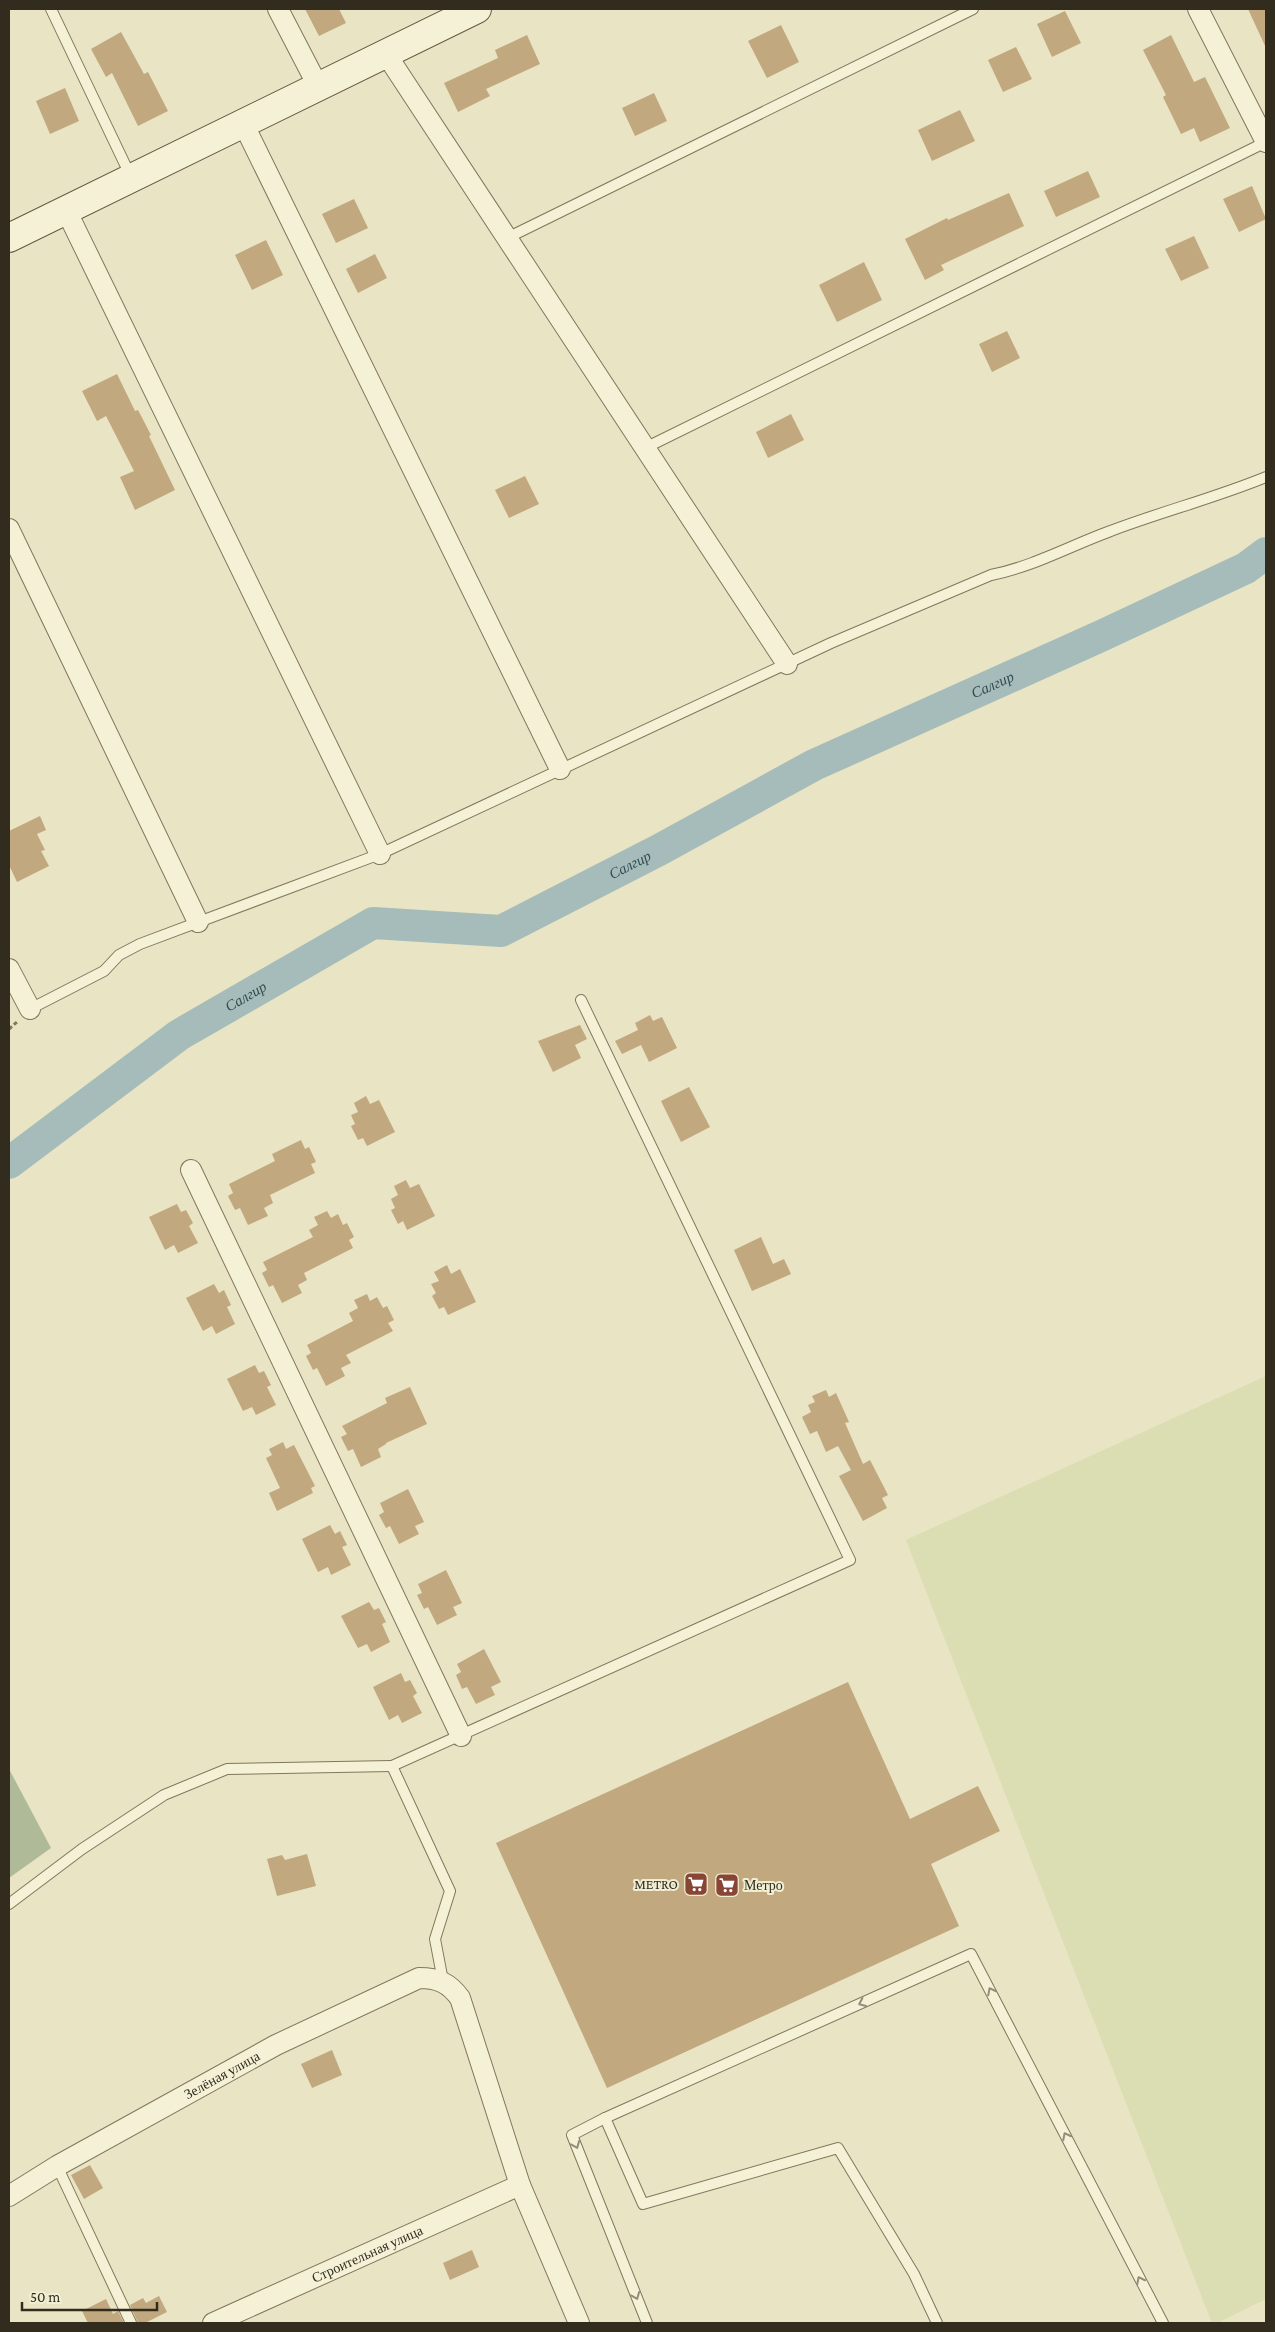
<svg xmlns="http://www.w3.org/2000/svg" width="1275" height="2332" font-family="'Crimson Pro',serif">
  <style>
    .farmland { fill: #dbddb2 }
    .cemetery { fill: #afba98 }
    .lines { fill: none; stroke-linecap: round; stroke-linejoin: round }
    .river { stroke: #a5bcba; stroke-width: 32 }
    .building { fill: #c2a87e }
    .service-casing { stroke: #80775d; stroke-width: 12 }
    .minor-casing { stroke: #80775d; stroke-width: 22 }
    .secondary-casing { stroke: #625840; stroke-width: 30 }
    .path { stroke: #80775d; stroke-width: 3; stroke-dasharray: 4 2.5; stroke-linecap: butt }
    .service { stroke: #f4f1d6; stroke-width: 10 }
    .minor { stroke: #f4f1d6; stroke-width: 20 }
    .secondary { stroke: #f4f1d6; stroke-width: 28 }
    .oneway { stroke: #938e7a }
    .labels { text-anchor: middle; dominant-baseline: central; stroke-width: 4; stroke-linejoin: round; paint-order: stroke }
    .poi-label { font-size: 14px; fill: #322c1f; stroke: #f0eed3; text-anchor: end }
    .street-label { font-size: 14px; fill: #322c1f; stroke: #f0eed3 }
    .water-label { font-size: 15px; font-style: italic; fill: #304c50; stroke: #f0eed3 }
  </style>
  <rect width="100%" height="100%" fill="#e8e4c4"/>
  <path class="farmland" d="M1266,1376V2299L1217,2323H1212L906,1540Z"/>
  <path class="cemetery" d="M9,1769L51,1848L9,1878Z"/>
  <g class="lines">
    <path class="river" id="s1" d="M9,1163L179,1035L373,923L501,931L659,850L814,765L1101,636L1246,568L1266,553"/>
  </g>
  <g class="building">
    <path d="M305,9H339L346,23L319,36Z"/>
    <path d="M1248,9H1266V48Z"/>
    <path d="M1065,11L1081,43L1052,57L1037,24Z"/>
    <path d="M781,25L799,62L767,78L748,41Z"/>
    <path d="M121,32L144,74L148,72L168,111L138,126L112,73L106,77L91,49Z"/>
    <path d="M527,35L540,64L486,89L490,96L458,112L444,83L498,58L495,50Z"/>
    <path d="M1171,35L1194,82L1205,77L1230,128L1200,142L1194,128L1181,134L1163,97L1166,95L1143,50Z"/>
    <path d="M1016,47L1032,79L1003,92L988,60Z"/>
    <path d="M65,88L79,121L50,134L36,101Z"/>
    <path d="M654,93L667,121L635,136L622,108Z"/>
    <path d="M960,110L975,141L932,161L918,130Z"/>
    <path d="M1088,171L1100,197L1056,217L1044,191Z"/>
    <path d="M1252,186L1266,219L1239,232L1223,199Z"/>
    <path d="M1009,193L1024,226L941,265L944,270L925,280L905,239L947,218L948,220Z"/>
    <path d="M354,199L368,228L336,243L322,214Z"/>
    <path d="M1194,236L1209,268L1181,281L1165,249Z"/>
    <path d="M266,240L283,275L252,290L235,255Z"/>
    <path d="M375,254L387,278L358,293L346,269Z"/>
    <path d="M864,262L882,300L837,322L819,285Z"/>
    <path d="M1007,331L1020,358L992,372L979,344Z"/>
    <path d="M117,374L135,411L138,410L151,435L149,436L175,490L135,510L120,477L134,471L106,416L97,421L82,391Z"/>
    <path d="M791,414L804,440L768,458L756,432Z"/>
    <path d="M525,476L539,504L509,518L495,490Z"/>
    <path d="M40,816L46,830L37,834L45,850L41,851L49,866L17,882L9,865V831Z"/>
    <path d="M650,1015L653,1021L662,1017L677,1048L649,1062L641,1045L622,1054L615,1041L638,1030L635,1023Z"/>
    <path d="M580,1025L587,1039L575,1045L581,1058L553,1072L538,1041Z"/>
    <path d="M689,1087L710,1127L681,1142L661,1101Z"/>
    <path d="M366,1096L370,1104L379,1100L395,1132L367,1146L363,1138L358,1140L351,1126L355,1124L351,1115L358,1112L354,1103Z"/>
    <path d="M301,1140L305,1149L309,1147L316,1162L311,1164L315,1173L270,1195L273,1203L264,1208L268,1216L248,1225L240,1208L235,1210L228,1196L233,1193L229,1184L275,1161L272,1154Z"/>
    <path d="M406,1180L410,1188L419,1184L435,1216L407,1230L403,1221L398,1224L391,1210L395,1208L391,1199L398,1195L394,1186Z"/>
    <path d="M177,1204L181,1212L186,1210L193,1223L189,1226L198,1243L178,1253L174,1245L165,1250L149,1217Z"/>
    <path d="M327,1211L331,1218L338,1214L343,1225L347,1223L354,1237L349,1240L353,1248L304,1273L307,1280L298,1285L302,1293L282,1303L273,1285L269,1287L262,1273L267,1270L263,1262L313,1237L309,1230L318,1225L314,1217Z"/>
    <path d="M761,1237L773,1264L784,1259L791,1274L752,1291L734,1250Z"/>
    <path d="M447,1265L451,1274L460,1269L476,1302L448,1315L444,1307L439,1309L432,1296L436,1293L431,1284L439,1281L434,1272Z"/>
    <path d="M214,1284L219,1293L224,1290L231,1305L227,1307L235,1324L216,1334L212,1326L203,1331L186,1298Z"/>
    <path d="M367,1294L370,1301L377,1297L383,1308L387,1306L394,1320L388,1323L393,1331L346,1355L351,1363L341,1368L345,1376L326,1386L317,1368L313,1370L306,1356L311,1353L307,1345L353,1321L349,1313L358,1308L354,1300Z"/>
    <path d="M255,1365L259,1373L264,1371L271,1385L267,1387L276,1405L256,1415L252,1407L243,1411L227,1379Z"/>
    <path d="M410,1387L427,1424L386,1443V1444L378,1449L381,1457L361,1467L353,1449L348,1451L341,1437L347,1434L342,1426L387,1403L385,1398Z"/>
    <path d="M826,1390L829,1397L836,1393L849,1422L845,1423L863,1464L870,1460L888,1495L882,1498L887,1508L863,1521L839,1476L851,1470L838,1446L826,1452L817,1431L810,1434L802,1417L811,1412L808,1405L815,1402L812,1396Z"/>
    <path d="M283,1442L286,1449L294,1445L315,1486L311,1488L313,1493L277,1511L269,1493L280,1488L266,1458L272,1455L269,1449Z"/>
    <path d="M408,1489L424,1522L415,1526L419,1534L399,1544L390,1526L386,1528L379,1515L384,1512L380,1503Z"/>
    <path d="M330,1525L335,1534L340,1531L347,1545L342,1547L351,1565L331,1575L328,1567L318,1572L302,1539Z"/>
    <path d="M446,1570L462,1603L453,1607L457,1615L437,1625L428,1607L424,1609L417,1595L422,1593L418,1584Z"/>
    <path d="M369,1602L374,1610L379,1608L386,1622L382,1624L390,1642L371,1652L367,1644L358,1648L341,1616Z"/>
    <path d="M484,1649L501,1682L491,1687L495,1695L476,1704L467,1687L462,1689L456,1675L461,1672L457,1664Z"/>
    <path d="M401,1673L405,1682L410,1680L417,1693L413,1696L422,1713L402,1723L398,1715L389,1720L373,1687Z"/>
    <path d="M848,1682L910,1819L978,1786L1000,1831L931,1864L959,1926L607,2088L496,1843Z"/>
    <path d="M307,1854L316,1886L277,1896L267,1859L282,1855L285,1860Z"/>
    <path d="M332,2050L342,2075L312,2088L301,2064Z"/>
    <path d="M90,2165L103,2188L84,2199L71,2175Z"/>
    <path d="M472,2250L479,2267L450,2280L443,2263Z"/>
    <path d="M159,2296L167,2312L145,2323H138L130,2305L143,2298L146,2303Z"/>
    <path d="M106,2299L113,2314L118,2311L124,2323H88L82,2311Z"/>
  </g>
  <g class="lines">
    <g class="service-casing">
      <g id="service">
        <path d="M51,9L131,177"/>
        <path d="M507,238L973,9"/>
        <path d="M645,448L1266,142"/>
        <path d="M30,1009L104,971L119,955L140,944L380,854L831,643L991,575C1032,567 1070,546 1108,532C1160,512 1215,498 1266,477"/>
        <path d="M9,1904L82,1849L164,1795L227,1769L392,1766"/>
        <path d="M443,1981L435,1939L450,1891L392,1766L850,1560L581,1000"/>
        <path d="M605,2118L572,2135L647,2323"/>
        <path d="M57,2166L131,2323"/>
        <path d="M937,2323L914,2274L838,2148L643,2204L605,2118L971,1954L1163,2323"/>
      </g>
    </g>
    <g class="minor-casing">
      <g id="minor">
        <path d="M278,9L319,88"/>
        <path d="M1198,9L1266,142"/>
        <path d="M386,54L787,664"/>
        <path d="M243,123L560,769"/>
        <path d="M66,210L380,854"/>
        <path d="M9,529L198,922"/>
        <path d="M9,969L30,1009"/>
        <path d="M191,1170L461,1736"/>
        <path id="s2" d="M9,2196L57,2166L276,2045L419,1978C438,1978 449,1983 460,1998L520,2185L579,2323"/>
        <path id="s3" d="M213,2323L520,2185"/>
      </g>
    </g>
    <g class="secondary-casing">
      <path id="secondary" d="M9,238L477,9"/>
    </g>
    <path class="path" d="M9,1029L17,1022"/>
    <use href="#service" class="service"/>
    <use href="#minor" class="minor"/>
    <use href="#secondary" class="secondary"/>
  </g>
  <defs><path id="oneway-chevron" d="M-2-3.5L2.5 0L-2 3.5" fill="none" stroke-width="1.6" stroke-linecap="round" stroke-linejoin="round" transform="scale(1.25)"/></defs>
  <g class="oneway">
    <use href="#oneway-chevron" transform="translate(991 1991) rotate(-117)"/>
    <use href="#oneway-chevron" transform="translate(862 2003) rotate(155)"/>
    <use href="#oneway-chevron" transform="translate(1066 2136) rotate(-117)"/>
    <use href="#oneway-chevron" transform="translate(576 2145) rotate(68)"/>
    <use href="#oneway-chevron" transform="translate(1140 2280) rotate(-117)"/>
    <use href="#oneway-chevron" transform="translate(636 2296) rotate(68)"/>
  </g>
  <defs>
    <g id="supermarket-square" transform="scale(1.25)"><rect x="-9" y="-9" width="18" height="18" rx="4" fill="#884434" stroke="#f0eed3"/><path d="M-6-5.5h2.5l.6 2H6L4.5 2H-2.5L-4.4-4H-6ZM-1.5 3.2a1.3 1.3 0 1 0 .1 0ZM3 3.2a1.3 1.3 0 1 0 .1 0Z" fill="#fff"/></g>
  </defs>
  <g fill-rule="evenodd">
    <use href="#supermarket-square" x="696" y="1884"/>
    <use href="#supermarket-square" x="727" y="1885"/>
  </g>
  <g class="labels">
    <g class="poi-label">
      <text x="678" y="1884">METRO</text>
      <text x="744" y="1885" text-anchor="start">Метро</text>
    </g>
    <g class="street-label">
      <text stroke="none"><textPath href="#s2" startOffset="245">Зелёная улица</textPath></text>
      <text stroke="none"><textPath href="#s3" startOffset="169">Строительная улица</textPath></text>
    </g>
    <g class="water-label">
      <text stroke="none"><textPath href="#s1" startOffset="1115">Салгир</textPath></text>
      <text stroke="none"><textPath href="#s1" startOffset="710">Салгир</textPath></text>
      <text stroke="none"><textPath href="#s1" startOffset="290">Салгир</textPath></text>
    </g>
  </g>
  <rect width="1275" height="2332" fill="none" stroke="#322c1f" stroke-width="20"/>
  <path d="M22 2302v8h135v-8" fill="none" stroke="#322c1f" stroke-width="2.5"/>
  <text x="30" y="2302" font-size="15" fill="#322c1f" stroke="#f0eed3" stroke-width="4" paint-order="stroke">50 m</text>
</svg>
